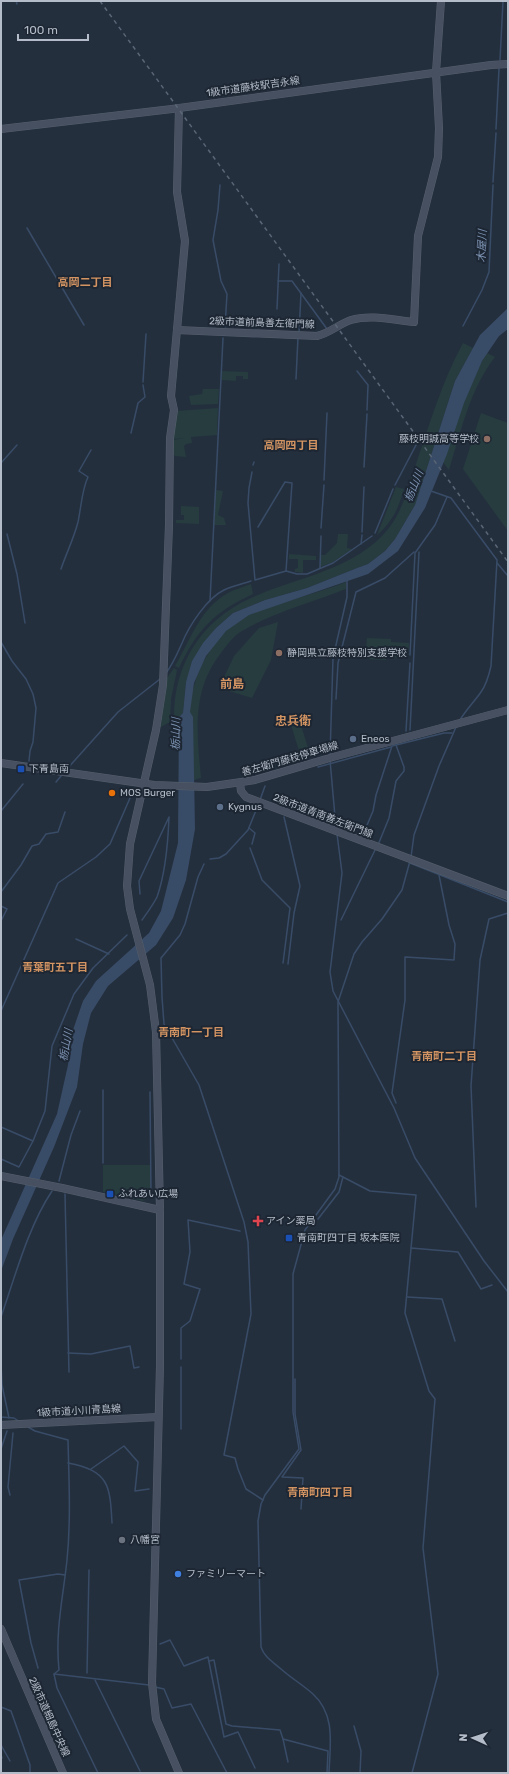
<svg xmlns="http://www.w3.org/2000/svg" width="509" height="1774" font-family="Rubik,'Noto Sans JP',sans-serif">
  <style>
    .green { fill: #263c3f }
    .water { fill: #394c67 }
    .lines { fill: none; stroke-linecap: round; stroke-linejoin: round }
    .stream { stroke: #394c67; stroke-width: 1.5 }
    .secondary-casing { stroke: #565f6c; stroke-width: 8 }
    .secondary { stroke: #465061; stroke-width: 7 }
    .rail { stroke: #5a6575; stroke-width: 1.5; stroke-dasharray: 4 4; stroke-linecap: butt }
    .education-dot { fill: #8d6e63; stroke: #1d2633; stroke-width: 1.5 }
    .service-dot { fill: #5c6f8a; stroke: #1d2633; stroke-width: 1.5 }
    .transit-dot { fill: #1a4fb4; stroke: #1d2633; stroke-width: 1.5 }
    .food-dot { fill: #e8710a; stroke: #1d2633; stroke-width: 1.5 }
    .health-dot { fill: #e0444e; stroke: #1d2633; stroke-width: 1.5 }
    .worship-dot { fill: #6b7280; stroke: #1d2633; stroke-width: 1.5 }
    .shop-dot { fill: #3f7fe0; stroke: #1d2633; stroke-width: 1.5 }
    .labels { text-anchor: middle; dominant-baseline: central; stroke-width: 4; stroke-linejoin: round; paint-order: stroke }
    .street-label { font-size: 10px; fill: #b4bcc9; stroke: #1d2633 }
    .poi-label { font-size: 10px; fill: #b4bcc9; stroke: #1d2633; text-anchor: start }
    .water-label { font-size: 11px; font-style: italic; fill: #7c92b1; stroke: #1d2633 }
    .neighbourhood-label { font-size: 11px; font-weight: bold; fill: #d59563; stroke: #1d2633 }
    .quarter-label { font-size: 12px; font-weight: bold; fill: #d59563; stroke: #1d2633 }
  </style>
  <rect width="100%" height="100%" fill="#242f3e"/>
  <g class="green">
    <path d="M463,343L473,348L455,381L415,505L395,539L385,551L368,564L357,568L307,588L265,600L233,613L216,628L186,682L183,713L179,717H174C174,663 202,620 251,598C270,589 291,583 311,576C341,565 372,552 391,525C404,507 409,484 416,464C430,423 442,381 463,343Z"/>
    <path d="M487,353L495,357C470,389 461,431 449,470L443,462C457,428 466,383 487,353Z"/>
    <path d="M222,371L248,372V379H243V376H236V381L222,380Z"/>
    <path d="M203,389H219L218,404L191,405L189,396L202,394Z"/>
    <path d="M218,408L217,435L191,437L192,443L186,444L184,446L186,457L175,456L173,454L172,440L186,438L172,439L176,411Z"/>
    <path d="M481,413L508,423V531L463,469Z"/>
    <path d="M396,487L404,489C398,509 393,521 377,535Z"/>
    <path d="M216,490L223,491L218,515L224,518L226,525H214Z"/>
    <path d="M181,506L199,507V524L176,523V520H184V515H181Z"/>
    <path d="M338,534H348L347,548L352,549L333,562L320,567L321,555H325L337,543Z"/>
    <path d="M289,554L316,556V560H303V573L295,572V569L298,568V559H289Z"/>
    <path d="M346,582V589C313,602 268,614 239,633C232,638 226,646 221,653C191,691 197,733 201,778L194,780C193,758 190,735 190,713C190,676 215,630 250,614C281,602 315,594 346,582Z"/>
    <path d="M251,584L253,594C214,612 197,630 179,668L175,666C190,641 200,608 228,593C235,589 244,587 251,584Z"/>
    <path d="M278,622L271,660L252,698L219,688L234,656L259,628Z"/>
    <path d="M367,638L391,639V642L409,643L408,658L387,657L386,660L365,659Z"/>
    <path d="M174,668L177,670L171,699L170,722L159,728L166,691L167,678Z"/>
    <path d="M298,716L310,754L301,757L289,719Z"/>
    <path d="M103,1165H151V1196L143,1201L103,1192Z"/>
  </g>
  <path class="water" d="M508,308V329L499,336L482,361L464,403L447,454L425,508L398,551L368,574L249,615L226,631L206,656L194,683L190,712L193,717L195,829L186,880L173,918L156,945L108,986L91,1013L83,1044L77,1087L54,1147L13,1239L1,1271V1240L57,1114L68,1065L73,1030L83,1001L96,981L149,933L161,911L178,843L179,717L183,713L186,682L192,661L203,643L216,628L233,613L265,600L307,588L357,568L368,564L385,551L395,539L415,505L455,381L480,335Z"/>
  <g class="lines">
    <g class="stream">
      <path d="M16,1L17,4"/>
      <path d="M500,60L503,1"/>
      <path d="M496,129L499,69"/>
      <path d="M493,182L496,133"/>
      <path d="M220,185L218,210L213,240L221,281L227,294L225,327"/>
      <path d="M27,228L84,325"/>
      <path d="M278,281H292L327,329"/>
      <path d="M277,309L279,264"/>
      <path d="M463,326L482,290L489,272L493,185"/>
      <path d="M299,333L301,293"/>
      <path d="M357,371L368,385L367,410"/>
      <path d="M296,379L298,337"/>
      <path d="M143,382L146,334"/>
      <path d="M131,433L138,403L145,397L143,385"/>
      <path d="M1,463L17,445"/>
      <path d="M253,465L254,462"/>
      <path d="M364,467L367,414"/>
      <path d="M252,472L249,488L248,503L255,580L286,571L297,574H307L333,563L372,536"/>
      <path d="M324,480L327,413"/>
      <path d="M395,485L416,445"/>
      <path d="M431,491L451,498L497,560L491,666C489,675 486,685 481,692C474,702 466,710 460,720"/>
      <path d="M258,527L285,482L292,483L286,571"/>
      <path d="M321,528L324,485"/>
      <path d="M362,532L364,487"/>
      <path d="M375,533L393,489"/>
      <path d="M7,534L17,574L25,623"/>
      <path d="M361,544L362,535"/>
      <path d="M497,563L508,576"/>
      <path d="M320,568L321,536"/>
      <path d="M61,569C66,554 74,538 78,522C81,508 82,489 88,477L79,471L91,450"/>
      <path d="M210,601L223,338"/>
      <path d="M1,642L12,661L26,679L33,694L36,708L33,742L30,751L29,761"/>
      <path d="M410,655L415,553L435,525L447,497"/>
      <path d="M166,673C173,664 177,654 182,643C189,626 207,598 224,590C233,586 242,584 251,581"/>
      <path d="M336,699L338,663L356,592L385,578L414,552"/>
      <path d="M410,730L419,552"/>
      <path d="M406,731L410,663"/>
      <path d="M330,756L333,658L347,597V580"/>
      <path d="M330,760L336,828"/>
      <path d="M318,767L391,747"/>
      <path d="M67,769L118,712L160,679"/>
      <path d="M56,782L61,776"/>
      <path d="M260,800L265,786"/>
      <path d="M1,811L23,784"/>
      <path d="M284,817L300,886L294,913L288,964"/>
      <path d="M249,828L255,833L252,844"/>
      <path d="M337,834L342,873L330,972L333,991L394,1108L415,1158L484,1261L508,1292"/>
      <path d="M362,837L373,811L376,795L392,746L444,733H452"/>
      <path d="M378,845L389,818L396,781L404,771V767L396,745"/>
      <path d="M250,848L262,880L290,908L283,963"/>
      <path d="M411,857L414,835L439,766L456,727"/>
      <path d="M210,859L219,858L226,854L248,830L259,803"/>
      <path d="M410,863L508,902"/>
      <path d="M204,864L198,877L185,924L180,935L161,958L162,997L164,1024L199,1085L244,1222L248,1242L251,1314L224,1455L235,1458L238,1469L246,1489L263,1500"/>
      <path d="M1,892L21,865L32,846L39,844L46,834L58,832L65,812"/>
      <path d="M140,894L139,881L169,817C168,843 166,872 157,897C153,905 147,913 142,920"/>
      <path d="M1,906L7,909L1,921"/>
      <path d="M341,920L376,848"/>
      <path d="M76,939L109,954"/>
      <path d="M1,1011L58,883L96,857L110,844L130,798"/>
      <path d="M150,1092L151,1196"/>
      <path d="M396,1103L392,1093L405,1000V957L454,960L455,944L449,925L439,875"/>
      <path d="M1,1127L33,1141L45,1111L52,1046L74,994L93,968L127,935"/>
      <path d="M1,1159L19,1167L33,1141"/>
      <path d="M103,1163V1090"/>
      <path d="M339,1175L370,1191L416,1195L405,1313L429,1391L435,1399L423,1548L438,1674L412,1773"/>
      <path d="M59,1181L71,1135L80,1111"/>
      <path d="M65,1194L69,1372"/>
      <path d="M476,1207L471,1086L480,960L489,919L508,913"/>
      <path d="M318,1219L339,1192L343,1177"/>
      <path d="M411,1248L458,1252L481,1289L492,1285"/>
      <path d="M407,1297L442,1299L455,1341"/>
      <path d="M1,1317C15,1277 28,1227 52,1191"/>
      <path d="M68,1353L91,1354L130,1346L134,1368L139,1367"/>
      <path d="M181,1359V1328L190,1321L200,1289L184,1284L190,1252L188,1220L240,1231"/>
      <path d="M1,1364L2,1385L9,1418"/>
      <path d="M295,1379V1414L301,1450L282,1477L303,1478L301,1509"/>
      <path d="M1,1417L14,1418L20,1422"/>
      <path d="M28,1427L35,1431L68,1440C69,1480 71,1520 67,1560C63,1598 55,1631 59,1670L54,1674L57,1688L98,1773"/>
      <path d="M181,1429V1367"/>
      <path d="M1,1449L7,1431"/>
      <path d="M68,1463C109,1471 110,1485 112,1523"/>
      <path d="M91,1469L124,1446L138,1462L135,1491L149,1489"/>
      <path d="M10,1495L8,1487L13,1433"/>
      <path d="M160,1644L170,1640L184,1666L208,1657L224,1737L238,1732L255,1768"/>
      <path d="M209,1661L214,1660L226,1724L232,1726L280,1730L283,1739L328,1751L327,1773"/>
      <path d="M38,1668L31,1643L19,1580L58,1574L65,1575"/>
      <path d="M87,1673L89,1570"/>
      <path d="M54,1674L149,1685"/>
      <path d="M95,1680L140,1771"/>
      <path d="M155,1687L164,1689L172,1708L191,1704L227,1773"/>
      <path d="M1,1707L11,1711L30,1765V1773"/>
      <path d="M354,1726L361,1751L360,1773"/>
      <path d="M283,1739L288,1762"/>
      <path d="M1,1745L10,1761"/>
      <path d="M1,1755L2,1758"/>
      <path d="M329,1773C330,1745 336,1715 313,1694C303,1685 291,1678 281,1669C273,1662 264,1657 261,1647L258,1521L261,1504L265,1495L299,1449L293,1412V1274L305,1230L335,1189L339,1177L338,1002L354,954L362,942L382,919L402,890L410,861"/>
    </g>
    <g class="secondary-casing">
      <g id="secondary">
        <path d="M1,129L172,109L491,65L508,64"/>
        <path d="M177,330L317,336C330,333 339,324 351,320C371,314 393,320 414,322L418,236L438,157L439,128L436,72L441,1"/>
        <path d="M1,763L154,785L207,787L255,780L333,757L508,710"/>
        <path d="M240,783L241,791L246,797L508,896"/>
        <path d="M1,1176L62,1188L160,1210"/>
        <path d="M1,1425L158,1417"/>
        <path d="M1,1629L63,1773"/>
        <path d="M179,1773L156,1719L152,1683L160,1366V1210L156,1032L150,985L130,909L127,886L130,844L156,730L163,685L169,525L170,438L174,410L171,396L185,241L177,192L179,108"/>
      </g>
    </g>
    <use href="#secondary" class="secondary"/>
    <path class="rail" d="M100,1L508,562"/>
  </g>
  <g class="education-dot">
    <circle cx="487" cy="439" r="4"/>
    <circle cx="279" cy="653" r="4"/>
  </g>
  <g class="service-dot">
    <circle cx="353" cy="739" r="4"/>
    <circle cx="220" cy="807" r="4"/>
  </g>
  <g class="transit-dot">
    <rect x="17" y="765" width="8" height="8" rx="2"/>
    <rect x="106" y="1190" width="8" height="8" rx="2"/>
    <rect x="285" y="1234" width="8" height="8" rx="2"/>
  </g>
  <circle class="food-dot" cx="112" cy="793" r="4"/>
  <path class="health-dot" d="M256 1215h4v4h4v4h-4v4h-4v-4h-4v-4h4z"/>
  <circle class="worship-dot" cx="122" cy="1540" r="4"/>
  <circle class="shop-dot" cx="178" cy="1574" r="4"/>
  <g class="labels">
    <g class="street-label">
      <text transform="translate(253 87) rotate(-8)">1級市道藤枝駅吉永線</text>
      <text transform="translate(262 323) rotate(2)">2級市道前島善左衛門線</text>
      <text transform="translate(290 759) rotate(-16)">善左衛門藤枝停車場線</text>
      <text transform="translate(323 816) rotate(21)">2級市道青南善左衛門線</text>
      <text transform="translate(79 1411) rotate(-3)">1級市道小川青島線</text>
      <text transform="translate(49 1717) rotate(66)">2級市道細島中央線</text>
    </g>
    <g class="poi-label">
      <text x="479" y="439" text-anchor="end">藤枝明誠高等学校</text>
      <text x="287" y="653">静岡県立藤枝特別支援学校</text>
      <text x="361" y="739">Eneos</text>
      <text x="29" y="769">下青島南</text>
      <text x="120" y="793">MOS Burger</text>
      <text x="228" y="807">Kygnus</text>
      <text x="118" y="1194">ふれあい広場</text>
      <text x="266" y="1221">アイン薬局</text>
      <text x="297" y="1238">青南町四丁目 坂本医院</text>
      <text x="130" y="1540">八幡宮</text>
      <text x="186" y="1574">ファミリーマート</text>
    </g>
    <g class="water-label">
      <text transform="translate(482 246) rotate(-87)">木屋川</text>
      <text transform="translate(414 486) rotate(-68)">栃山川</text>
      <text transform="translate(176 734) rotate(-89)">栃山川</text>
      <text transform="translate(66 1045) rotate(-80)">栃山川</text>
    </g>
    <g class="neighbourhood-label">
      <text x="85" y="282">高岡二丁目</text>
      <text x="291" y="445">高岡四丁目</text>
      <text x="55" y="967">青葉町五丁目</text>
      <text x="191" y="1032">青南町一丁目</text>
      <text x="444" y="1056">青南町二丁目</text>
      <text x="320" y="1492">青南町四丁目</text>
    </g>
    <g class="quarter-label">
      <text x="232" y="684">前島</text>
      <text x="293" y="721">忠兵衛</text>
    </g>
  </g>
  <rect width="509" height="1774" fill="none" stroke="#b4bcc9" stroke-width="4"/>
  <g transform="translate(473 1738) rotate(273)" stroke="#1d2633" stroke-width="3" paint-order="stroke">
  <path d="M0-3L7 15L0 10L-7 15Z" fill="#b4bcc9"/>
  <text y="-6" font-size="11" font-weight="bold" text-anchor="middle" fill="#b4bcc9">N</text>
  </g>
  <path d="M18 34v6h70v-6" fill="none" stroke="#b4bcc9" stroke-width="2"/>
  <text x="24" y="34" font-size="12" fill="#b4bcc9" stroke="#1d2633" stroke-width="3" paint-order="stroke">100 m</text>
</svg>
